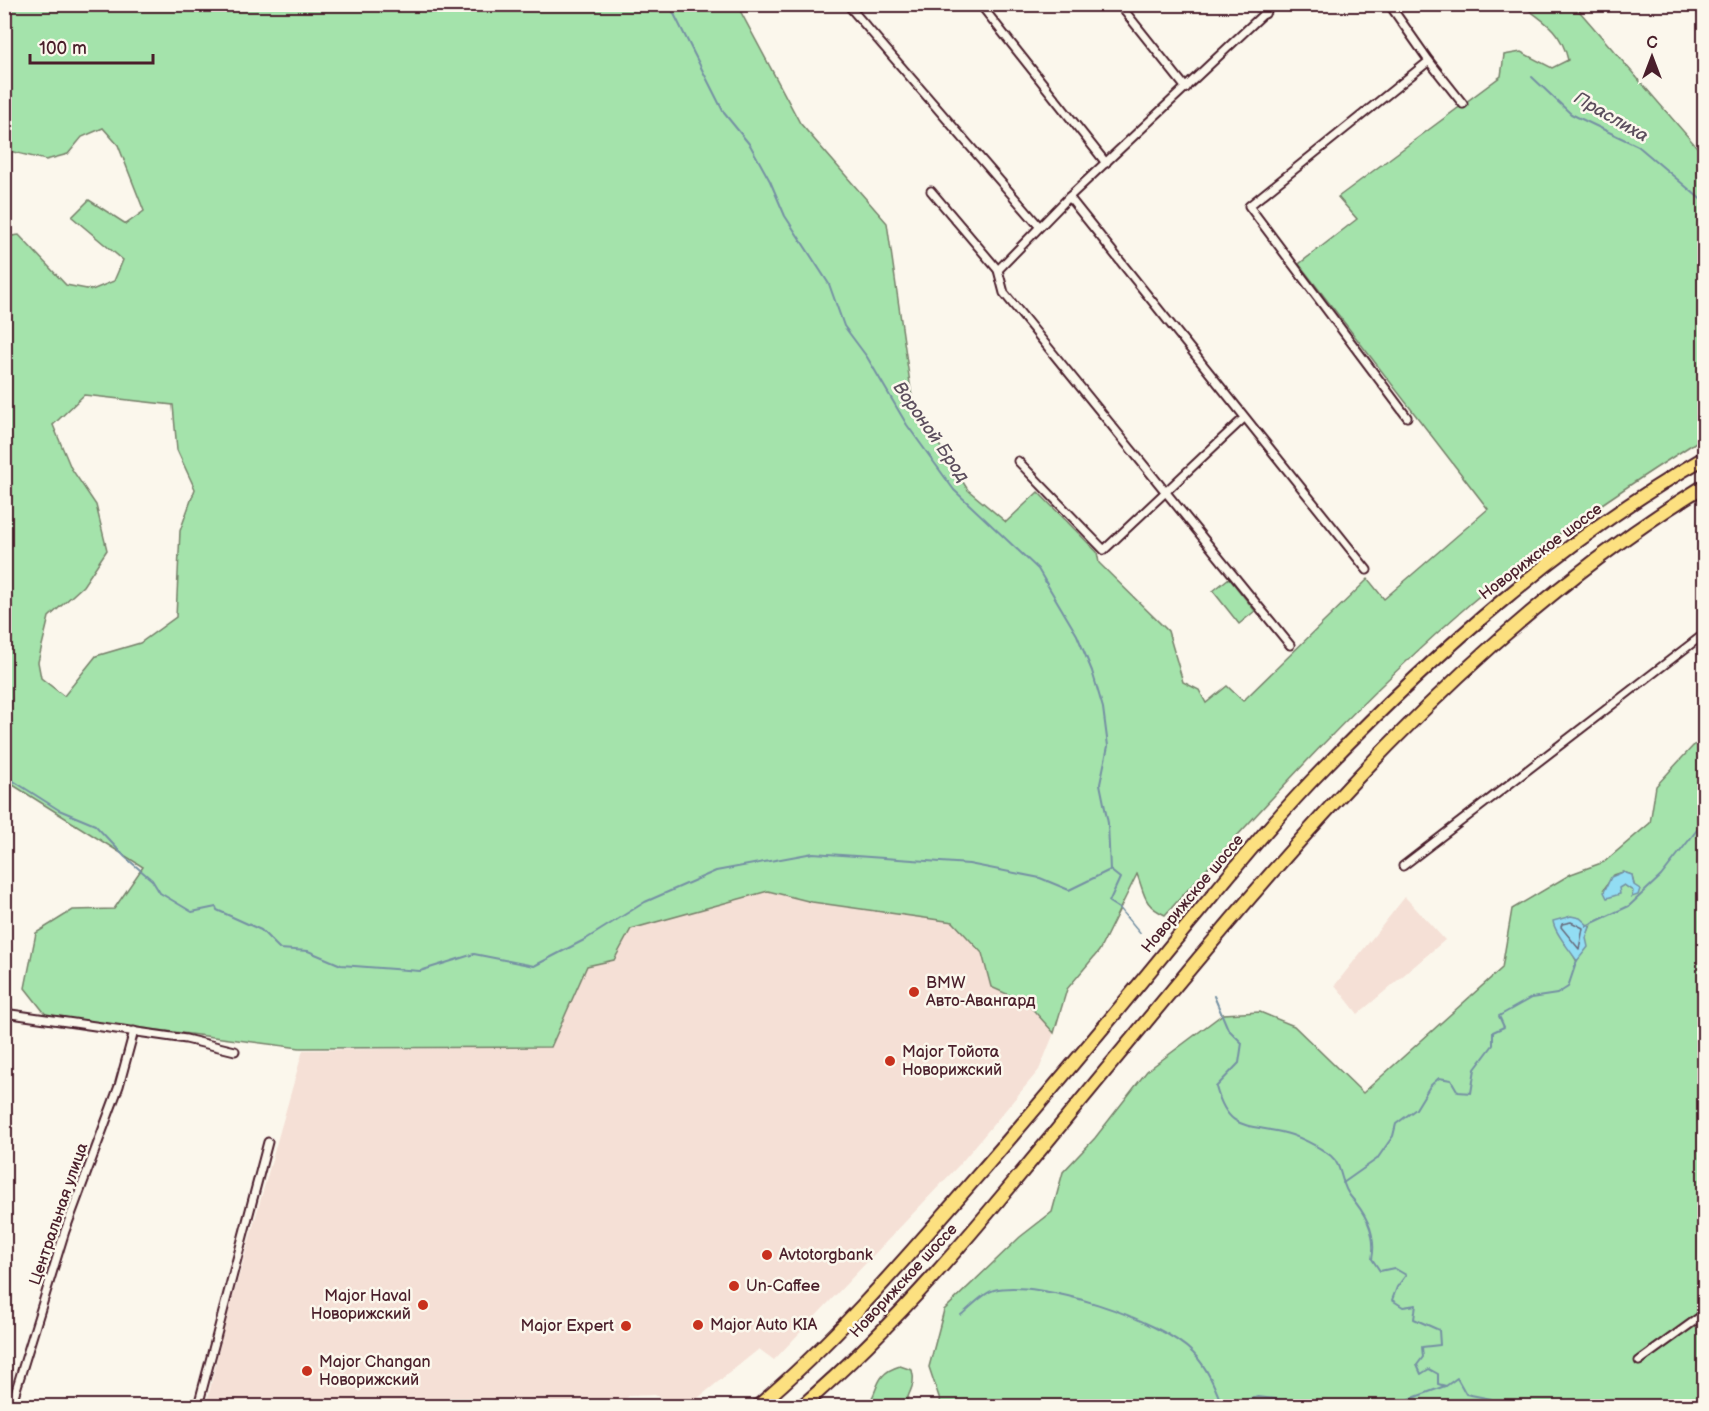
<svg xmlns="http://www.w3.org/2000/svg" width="1709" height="1411" font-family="'Balsamiq Sans',sans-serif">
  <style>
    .built { fill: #f5e0d6 }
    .green { fill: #a4e3ab; stroke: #77816b; stroke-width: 1.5; fill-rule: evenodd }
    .water { fill: #92ddf3; stroke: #7591a3; stroke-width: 1.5 }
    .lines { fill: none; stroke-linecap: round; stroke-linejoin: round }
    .shore { stroke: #676b7b; stroke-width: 1.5 }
    .stream { stroke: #7591a3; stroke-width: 2 }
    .minor-casing { stroke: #4a1f2b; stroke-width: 11 }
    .motorway-casing { stroke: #4a1f2b; stroke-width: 16 }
    .minor { stroke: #fbf7ec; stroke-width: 7 }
    .motorway { stroke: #fce080; stroke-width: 12 }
    .poi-dot { fill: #c8321e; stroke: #fbf7ec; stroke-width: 2 }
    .labels { text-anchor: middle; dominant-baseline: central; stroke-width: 5; stroke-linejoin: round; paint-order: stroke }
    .street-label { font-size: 16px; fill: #4a1f2b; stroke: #fbf7ec }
    .poi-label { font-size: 16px; fill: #4a1f2b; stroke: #fbf7ec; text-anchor: start }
    .water-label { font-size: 18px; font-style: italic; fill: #5c4e5d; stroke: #fbf7ec }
  </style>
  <rect width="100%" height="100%" fill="#fbf7ec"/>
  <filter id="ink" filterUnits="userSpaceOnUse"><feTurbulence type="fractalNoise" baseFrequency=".0167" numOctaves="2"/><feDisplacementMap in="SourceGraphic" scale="12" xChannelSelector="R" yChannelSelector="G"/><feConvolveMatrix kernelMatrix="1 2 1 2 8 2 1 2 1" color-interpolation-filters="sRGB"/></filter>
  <g filter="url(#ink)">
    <g class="built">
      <path d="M768,891L812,902L954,922L982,953L991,987L1027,1003L1054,1033L1039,1070L960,1164L774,1360L759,1349L688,1406H675L655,1395L629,1396L614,1406H206L223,1332L303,1050L550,1047L587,966L614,960L631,929Z"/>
      <path d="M1405,897L1445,940L1358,1014L1335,985Z"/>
    </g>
    <g class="green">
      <path d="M5,5H737L800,123L887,223L913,404L968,490L1006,522L1038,492L1097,552L1099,563L1168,631L1183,682L1199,690L1206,703L1227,686L1243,701L1368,579L1384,599L1488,509L1299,264L1357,219L1338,197L1501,76L1504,55L1521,52L1552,68L1568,60C1562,33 1547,23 1526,8V5H1574L1702,153L1704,151V437C1624,488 1544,541 1471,603C1361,698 1263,807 1165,915C1143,905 1145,895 1137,874L1099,951L1067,989L1054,1033L1027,1003L991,987L982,953L953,922L812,902L768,891L631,929L614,960L587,966L551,1047L300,1048L47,1016L25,988L36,933L73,910L114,909L143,867L5,780V237L19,235L66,285L92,290L114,281L123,260L72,217L89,200L126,224L144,211L118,145L103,128L82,137L68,154L46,160L5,150ZM84,395L173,405L177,450L195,489L180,531L176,617L140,643L96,656L64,696L41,678L38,662L49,617L83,586L107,550L96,505L71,468L53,425Z"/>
      <path d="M1229,578L1255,611L1239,624L1213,591Z"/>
      <path d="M1701,741L1704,744V1406H942L929,1367L944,1310L1020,1237L1052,1212L1063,1172L1095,1138L1147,1071L1223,1014L1260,1012L1294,1026L1363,1093L1502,968L1512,909L1571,874L1604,862L1650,823L1656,786L1693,746ZM1623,872L1632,875L1634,885L1632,897L1633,891L1624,885L1604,889L1614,875ZM1590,927L1576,960L1566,942Z"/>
      <path d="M900,1366L912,1370C916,1384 910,1390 906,1402L909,1406H867C880,1390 873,1374 900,1366Z"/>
    </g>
    <g class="water">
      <path d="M1623,872L1632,875L1634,885L1640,889L1638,895L1632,897L1633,891L1624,885L1619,888L1620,894L1607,898L1604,892L1611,877Z"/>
      <path d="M1571,916L1580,918L1590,927L1586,938L1588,947L1577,961C1570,950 1554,932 1553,921Z"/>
    </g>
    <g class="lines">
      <path class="shore" d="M1571,922L1583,928L1579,949L1561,927L1562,924Z"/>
      <g class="stream">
        <path d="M669,4L724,113L750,145L770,181L785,216L829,284L844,326L867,357L907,425L954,490L1038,569L1077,635L1092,671L1103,708L1108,746L1100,784L1108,823L1110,870L1120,878L1109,902L1120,909L1140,933"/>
        <path d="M1532,77L1571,114L1638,146L1704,202"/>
        <path d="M4,775L59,810L95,825L125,857L152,880L160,893L192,912L216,907L217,910L261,930L280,949L308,951L341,965L420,971L474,954L534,966L586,939L645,902L716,871L813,853L969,864L1040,878L1069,890L1110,870"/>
        <path d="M1586,926L1629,906L1661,876L1704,821"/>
        <path d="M1214,996L1228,1029L1242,1043L1239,1063L1216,1087C1228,1130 1244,1124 1281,1132C1297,1135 1318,1146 1331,1156C1343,1166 1340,1185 1351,1197C1366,1214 1377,1235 1372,1259L1380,1271L1394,1268L1406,1275L1397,1287L1392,1300L1403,1307L1416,1305L1414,1319L1439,1330L1440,1345L1422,1347L1423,1357L1417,1365L1421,1374L1429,1369L1438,1374V1384L1446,1386L1457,1378L1466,1394L1491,1399L1495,1406"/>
        <path d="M1343,1183L1377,1159L1393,1136L1396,1124L1416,1109L1430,1086L1439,1078L1451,1080L1458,1092L1471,1093L1475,1069L1493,1045V1032L1504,1027L1499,1016L1531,998L1557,994L1568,987L1577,960"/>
        <path d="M961,1315C970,1308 983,1293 994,1290C1040,1279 1160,1319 1193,1353C1207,1367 1215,1387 1222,1405"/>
        <path d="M1220,1406L1258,1397L1333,1406"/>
        <path d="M1391,1406L1445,1386"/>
      </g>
      <g class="minor-casing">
        <g id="minor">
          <path d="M847,4L1039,226"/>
          <path d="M980,4L1106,163"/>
          <path d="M1119,4L1186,88"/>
          <path d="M1258,4L1265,14"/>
          <path d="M1274,4L1069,197L998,270L1004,293L1290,645"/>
          <path d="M1389,4L1429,61L1249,206L1407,417"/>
          <path d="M1429,61L1463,104"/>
          <path d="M931,191L998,270"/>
          <path d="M1069,197L1367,570"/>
          <path d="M1018,461L1104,550L1244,418"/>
          <path d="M1403,866L1704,634"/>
          <path d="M4,1013L186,1039L235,1051"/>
          <path d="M1639,1361L1704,1314"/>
          <path d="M11,1406L65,1231L119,1086L134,1031"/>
          <path d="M198,1406L268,1142"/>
        </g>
      </g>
      <g class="motorway-casing">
        <g id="motorway">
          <path d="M758,1406C837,1339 905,1259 973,1181C1042,1102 1110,1020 1177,938C1225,881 1271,822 1323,769C1437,651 1562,540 1704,458"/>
          <path d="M802,1406C906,1317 991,1210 1078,1104C1266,877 1450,642 1704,486"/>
        </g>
      </g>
      <use href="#minor" class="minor"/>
      <use href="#motorway" class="motorway"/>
    </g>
  </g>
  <g class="poi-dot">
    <circle cx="914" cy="992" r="6"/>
    <circle cx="890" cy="1061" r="6"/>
    <circle cx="767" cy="1255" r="6"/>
    <circle cx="734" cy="1286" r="6"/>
    <circle cx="423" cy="1305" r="6"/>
    <circle cx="698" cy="1325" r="6"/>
    <circle cx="626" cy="1326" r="6"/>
    <circle cx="307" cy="1371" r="6"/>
  </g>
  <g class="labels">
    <g class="street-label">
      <text transform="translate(1541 552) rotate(-37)">Новорижское шоссе</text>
      <text transform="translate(1193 894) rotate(-50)">Новорижское шоссе</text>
      <text transform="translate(59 1214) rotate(-71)">Центральная улица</text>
      <text transform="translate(904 1281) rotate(-47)">Новорижское шоссе</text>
    </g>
    <g class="poi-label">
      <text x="926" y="983">BMW<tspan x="926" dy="18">Авто-Авангард</tspan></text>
      <text x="902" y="1052">Major Тойота<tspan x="902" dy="18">Новорижский</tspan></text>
      <text x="779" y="1255">Avtotorgbank</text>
      <text x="746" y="1286">Un-Caffee</text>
      <text x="411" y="1296" text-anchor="end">Major Haval<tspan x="411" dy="18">Новорижский</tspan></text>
      <text x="710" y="1325">Major Auto KIA</text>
      <text x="614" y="1326" text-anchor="end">Major Expert</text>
      <text x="319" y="1362">Major Changan<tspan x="319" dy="18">Новорижский</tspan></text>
    </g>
    <g class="water-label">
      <text transform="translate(1611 117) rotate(30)">Праслиха</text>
      <text transform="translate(931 432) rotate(55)">Вороной Брод</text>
    </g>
  </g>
  <rect width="1709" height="1411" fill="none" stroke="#fbf7ec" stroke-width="24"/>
  <rect x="12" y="12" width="1685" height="1387" fill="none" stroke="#4a1f2b" stroke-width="2" filter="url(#ink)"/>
  <g transform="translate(1652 57)" stroke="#fbf7ec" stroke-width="4.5" paint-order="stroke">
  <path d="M0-4.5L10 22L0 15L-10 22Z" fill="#4a1f2b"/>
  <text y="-9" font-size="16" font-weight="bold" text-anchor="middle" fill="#4a1f2b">С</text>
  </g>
  <path d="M30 54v9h123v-9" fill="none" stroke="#4a1f2b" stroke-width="3"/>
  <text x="39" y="54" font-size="18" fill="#4a1f2b" stroke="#fbf7ec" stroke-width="4.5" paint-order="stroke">100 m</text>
</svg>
